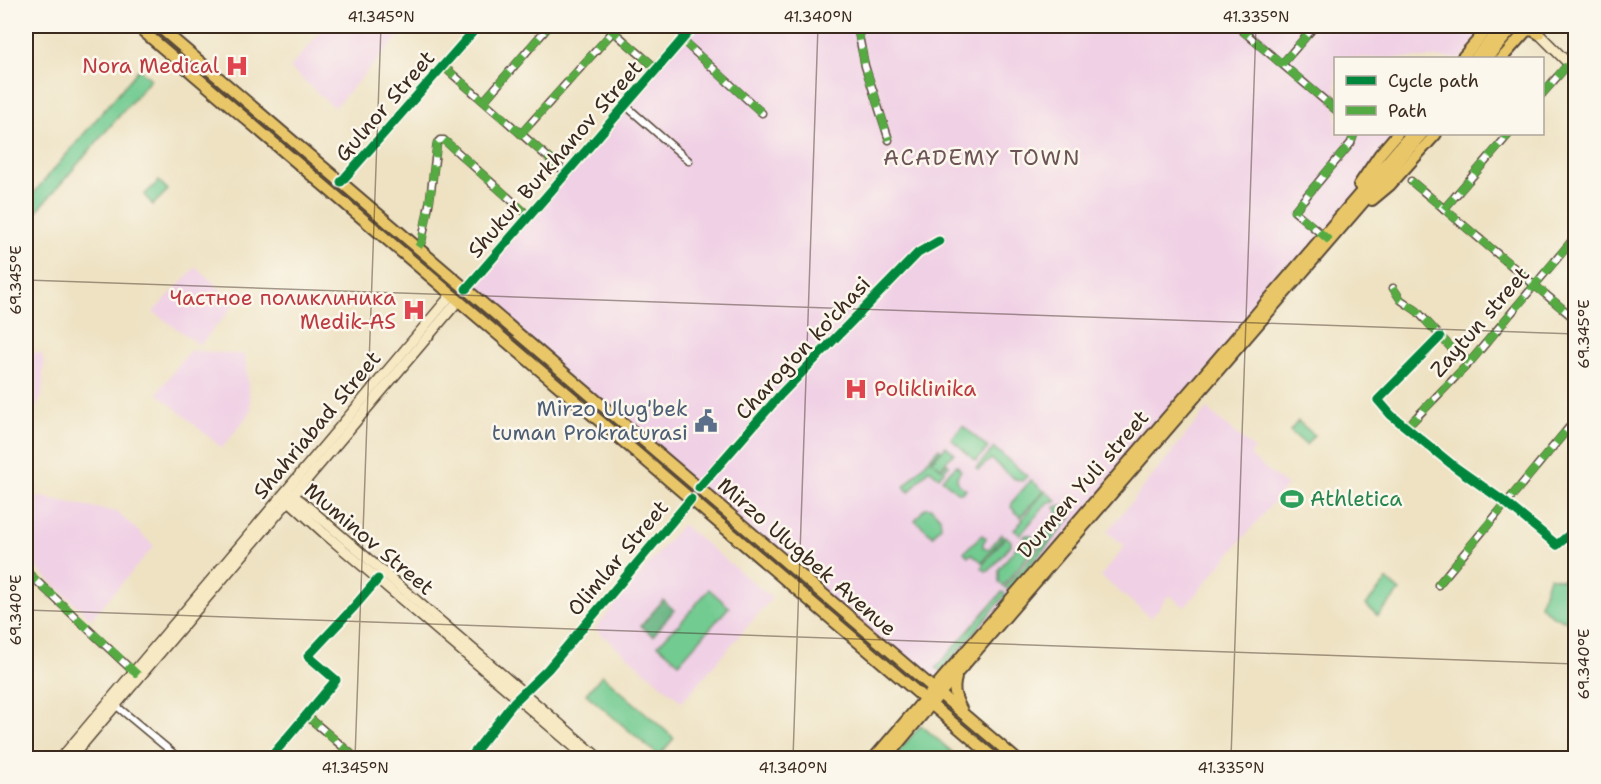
<svg xmlns="http://www.w3.org/2000/svg" width="1601" height="784" font-family="'Shantell Sans',sans-serif">
  <style>
    .built { fill: #f0d0e5 }
    .green { fill: #72cb91; stroke: #567a58; stroke-width: 1.5 }
    .forest { fill: #5daf7b; stroke: #4c6c4c; stroke-width: 1.5 }
    .lines { fill: none; stroke-linecap: round; stroke-linejoin: round }
    .street-casing { stroke: #564637; stroke-width: 9 }
    .secondary-casing { stroke: #564637; stroke-width: 12 }
    .primary-casing { stroke: #564637; stroke-width: 14 }
    .street { stroke: #fff; stroke-width: 6 }
    .secondary { stroke: #f6e9c3; stroke-width: 9 }
    .primary { stroke: #e9c769; stroke-width: 10 }
    .quiet { stroke: #55ab43; stroke-width: 8; stroke-dasharray: 15 8; stroke-linecap: butt }
    .cycleway-casing { stroke: #fbf7ec; stroke-width: 13 }
    .cycleway { stroke: #00873e; stroke-width: 9 }
    .ticks { fill: none; stroke: #3b2a1e; stroke-width: 1.5; stroke-opacity: 0.45 }
    .labels { text-anchor: middle; dominant-baseline: central; stroke-width: 5; stroke-linejoin: round; paint-order: stroke }
    .health-label { font-size: 21px; fill: #be3a42; stroke: #fbf7ec; text-anchor: end }
    .street-label { font-size: 21px; fill: #3b2a1e; stroke: #fbf7ec }
    .service-label { font-size: 21px; fill: #4e5e75; stroke: #fbf7ec; text-anchor: end }
    .leisure-label { font-size: 21px; fill: #27864d; stroke: #fbf7ec; text-anchor: start }
    .neighbourhood-label { font-size: 22px; letter-spacing: 1.5px; fill: #6d5459; stroke: #fbf7ec }
    .neatline { fill: none; stroke: #3b2a1e; stroke-width: 2 }
    .ticks-label { font-size: 15px; text-anchor: middle; fill: #3b2a1e }
  </style>
  <rect width="100%" height="100%" fill="#fbf7ec"/>
  <filter id="ink" filterUnits="userSpaceOnUse"><feTurbulence type="fractalNoise" baseFrequency=".0167" numOctaves="2"/><feDisplacementMap in="SourceGraphic" scale="12" xChannelSelector="R" yChannelSelector="G"/><feConvolveMatrix kernelMatrix="1 2 1 2 8 2 1 2 1" color-interpolation-filters="sRGB"/></filter>
  <filter id="wash" filterUnits="userSpaceOnUse"><feTurbulence type="fractalNoise" baseFrequency=".008" numOctaves="4" result="noise"/><feDisplacementMap in="SourceGraphic" scale="24" xChannelSelector="R" yChannelSelector="G"/><feGaussianBlur stdDeviation="1.35" result="paint"/><feColorMatrix in="noise" values="0 0 0 0 0 0 0 0 0 0 0 0 0 0 0 0 0 1.4 0 .05"/><feComposite in="paint" operator="in"/></filter>
  <g filter="url(#wash)">
    <rect width="100%" height="100%" fill="#eee2c3"/>
    <g class="built">
      <path d="M325,26H408L334,108L290,68Z"/>
      <path d="M694,26H1490L1462,58H1336V134H1397L1344,211L933,688L466,289Z"/>
      <path d="M196,267L236,303L200,345L153,312Z"/>
      <path d="M190,350L245,355L251,411L222,448L157,393Z"/>
      <path d="M26,353H41L44,361L42,396L26,426Z"/>
      <path d="M1207,409L1254,449L1250,456L1287,486L1185,607L1169,595L1151,618L1101,576L1125,546L1107,532Z"/>
      <path d="M31,495L117,512L154,546L91,619L26,558V512Z"/>
      <path d="M682,524L772,598L682,702L595,629Z"/>
    </g>
    <g class="green">
      <path d="M139,69L151,79L26,224V202Z"/>
      <path d="M159,181L168,190L153,205L144,195Z"/>
      <path d="M1298,421L1314,435L1306,445L1290,431Z"/>
      <path d="M963,426L988,448L976,461L951,439Z"/>
      <path d="M946,446L954,453L941,467L935,463L942,469L947,463L949,465L939,477L929,469L909,492L904,487L939,448L941,450L932,459V461Z"/>
      <path d="M994,448L1027,476L1022,481L1013,478L991,459L978,470L976,468Z"/>
      <path d="M957,465L961,471C954,477 957,486 966,489L963,492H957L942,479Z"/>
      <path d="M1031,480L1044,491L1020,517L1011,507L1013,501Z"/>
      <path d="M1045,491L1057,501L1048,502L1020,535L1014,530L1023,520L1022,519Z"/>
      <path d="M1062,505L1068,510L1036,547L1024,537L1026,535H1030L1035,539L1058,513L1055,507Z"/>
      <path d="M925,508H931L940,517L941,526L933,536L915,520Z"/>
      <path d="M1069,513L1072,515L1071,518L1010,589L1008,590L1005,587Z"/>
      <path d="M1002,534L1004,536L982,562L972,554L968,556L964,552L972,544L982,535L986,538L983,543V547L989,549Z"/>
      <path d="M1006,536L1011,541V545L989,571H986L982,568L983,564Z"/>
      <path d="M1022,540L1034,549L1003,586L999,582V569Z"/>
      <path d="M1549,577L1573,582L1575,580V623L1554,617L1540,605Z"/>
      <path d="M1387,580L1400,591L1378,616L1366,605Z"/>
      <path d="M709,589L729,607L679,663L658,645L676,626L677,627Z"/>
      <path d="M1002,592L1005,593V596L941,671L936,668Z"/>
      <path d="M602,675L674,738L659,756L586,694Z"/>
      <path d="M921,725L959,758H893Z"/>
    </g>
    <path class="forest" d="M663,600L674,610L653,636L641,626Z"/>
  </g>
  <g filter="url(#ink)">
    <g class="lines">
      <g class="street-casing">
        <g id="street">
          <path d="M607,26L657,69"/>
          <path d="M857,26L865,66L889,140"/>
          <path d="M1237,26L1336,110"/>
          <path d="M682,40L762,113"/>
          <path d="M1282,64L1315,26"/>
          <path d="M443,66L566,173"/>
          <path d="M1542,94L1572,60"/>
          <path d="M484,101L549,26"/>
          <path d="M625,105L689,161"/>
          <path d="M521,134L618,26"/>
          <path d="M1411,181L1576,320"/>
          <path d="M341,182L478,26"/>
          <path d="M1444,209L1509,134"/>
          <path d="M1325,237L1294,211L1351,143L1354,134"/>
          <path d="M418,247L422,241L430,199L437,143L440,140H444L529,216"/>
          <path d="M1393,288L1401,300L1417,311L1455,352L1470,362"/>
          <path d="M1440,337L1378,400L1391,415L1455,467L1506,503L1557,545L1576,529"/>
          <path d="M1407,427L1470,362L1576,236"/>
          <path d="M699,488L781,394L918,253L939,241"/>
          <path d="M26,571L135,673"/>
          <path d="M1438,585L1576,419"/>
          <path d="M113,703L179,758"/>
          <path d="M307,716L356,758"/>
          <path d="M270,758L336,680L308,656L353,608L378,579"/>
          <path d="M425,758H426"/>
          <path d="M470,758L514,702L548,669L691,499"/>
        </g>
      </g>
      <g class="secondary-casing">
        <g id="secondary">
          <path d="M1535,30L1576,71"/>
          <path d="M466,289L694,26"/>
          <path d="M288,495H293L301,501L599,758"/>
          <path d="M285,496L289,501L324,533L587,758"/>
          <path d="M61,758L451,295"/>
          <path d="M71,758L458,301"/>
        </g>
      </g>
      <g class="primary-casing">
        <g id="primary">
          <path d="M137,26L994,758"/>
          <path d="M158,26L1015,758"/>
          <path d="M1462,58L1490,26"/>
          <path d="M1475,58L1503,26"/>
          <path d="M1487,58L1515,26"/>
          <path d="M1502,58L1526,31L1532,30L1539,34"/>
          <path d="M1359,185L1380,154L1397,134"/>
          <path d="M1372,200L1390,185L1436,134"/>
          <path d="M956,678C952,691 956,699 962,711"/>
          <path d="M874,758L1411,134"/>
          <path d="M886,758L958,672L1422,134"/>
        </g>
      </g>
      <use href="#street" class="street"/>
      <use href="#secondary" class="secondary"/>
      <use href="#primary" class="primary"/>
      <g class="quiet">
        <path d="M607,26L657,69"/>
        <path d="M857,26L865,66L889,140"/>
        <path d="M1237,26L1336,110"/>
        <path d="M682,40L762,113"/>
        <path d="M1282,64L1315,26"/>
        <path d="M443,66L566,173"/>
        <path d="M1542,94L1572,60"/>
        <path d="M484,101L549,26"/>
        <path d="M521,134L618,26"/>
        <path d="M1411,181L1576,320"/>
        <path d="M1444,209L1509,134"/>
        <path d="M1330,241L1294,211L1351,143L1354,134"/>
        <path d="M418,247L422,241L430,199L437,143L440,140H444L529,216"/>
        <path d="M1393,288L1401,300L1417,311L1455,352L1470,362"/>
        <path d="M1407,427L1470,362L1576,236"/>
        <path d="M26,571L140,677"/>
        <path d="M1438,585L1576,419"/>
        <path d="M307,716L356,758"/>
      </g>
      <g class="cycleway-casing">
        <g id="cycleway">
          <path d="M341,182L478,26"/>
          <path d="M466,289L694,26"/>
          <path d="M1440,337L1378,400L1391,415L1455,467L1506,503L1557,545L1576,529"/>
          <path d="M699,488L781,394L918,253L939,241"/>
          <path d="M270,758L336,680L308,656L353,608L378,579"/>
          <path d="M470,758L514,702L548,669L691,499"/>
        </g>
      </g>
      <use href="#cycleway" class="cycleway"/>
    </g>
  </g>
  <path class="ticks" d="M26,280L1576,334M26,610L1576,664M355,758L381,26M793,758L818,26M1231,758L1256,26"/>
  <defs>
    <g id="hospital-bare" transform="scale(1.8)"><path d="M-5-5h3v3.5h4V-5h3V5h-3V1.5h-4V5h-3Z" fill="#e0444e" stroke="#fbf7ec" stroke-width="2.5" paint-order="stroke"/></g>
    <g id="civic-bare" transform="scale(1.8)"><path d="M-.6-6.5H3V-4.5H.6V-3L4-1V1h2V6H-6V1h2V-1L-.6-3ZM-1.2 2.5V6h2.4V2.5Z" fill="#5c6f8a" stroke="#fbf7ec" stroke-width="2.5" paint-order="stroke"/></g>
    <g id="stadium-bare" transform="scale(1.8)"><path d="M0-5a6.5 5 0 1 0 0 10a6.5 5 0 1 0 0-10ZM-3.5-1.8h7v3.6h-7Z" fill="#2e9e5b" stroke="#fbf7ec" stroke-width="2.5" paint-order="stroke"/></g>
  </defs>
  <g fill-rule="evenodd">
    <use href="#hospital-bare" x="237" y="66"/>
    <use href="#hospital-bare" x="414" y="310"/>
    <use href="#hospital-bare" x="856" y="389"/>
    <use href="#civic-bare" x="706" y="421"/>
    <use href="#stadium-bare" x="1292" y="499"/>
  </g>
  <g class="labels">
    <g class="health-label">
      <text x="219" y="66">Nora Medical</text>
      <text x="396" y="298">Частное поликлиника<tspan x="396" dy="24">Medik-AS</tspan></text>
      <text x="874" y="389" text-anchor="start">Poliklinika</text>
    </g>
    <g class="street-label">
      <text transform="translate(385 106) rotate(-49)">Gulnor Street</text>
      <text transform="translate(555 159) rotate(-49)">Shukur Burkhanov Street</text>
      <text transform="translate(1480 322) rotate(-49)">Zaytun street</text>
      <text transform="translate(803 348) rotate(-47)">Charog'on ko'chasi</text>
      <text transform="translate(317 425) rotate(-50)">Shahriabad Street</text>
      <text transform="translate(1083 484) rotate(-49)">Durmen Yuli street</text>
      <text transform="translate(369 539) rotate(40)">Muminov Street</text>
      <text transform="translate(807 557) rotate(41)">Mirzo Ulugbek Avenue</text>
      <text transform="translate(618 558) rotate(-50)">Olimlar Street</text>
    </g>
    <g class="service-label">
      <text x="688" y="409">Mirzo Ulug'bek<tspan x="688" dy="24">tuman Prokraturasi</tspan></text>
    </g>
    <g class="leisure-label">
      <text x="1310" y="499">Athletica</text>
    </g>
    <g class="neighbourhood-label">
      <text x="982" y="157">ACADEMY TOWN</text>
    </g>
  </g>
  <rect width="1601" height="784" fill="none" stroke="#fbf7ec" stroke-width="66"/>
  <rect x="1334" y="57" width="210" height="78" fill="#fbf7ec" stroke="#aea59a" stroke-width="1.5"/>
  <rect x="1346" y="76" width="30" height="9" fill="#00873e" stroke="#aea59a" stroke-width="1.5"/>
  <text x="1388" y="87" font-size="18" fill="#3b2a1e">Cycle path</text>
  <rect x="1346" y="106" width="30" height="9" fill="#55ab43" stroke="#aea59a" stroke-width="1.5"/>
  <text x="1388" y="117" font-size="18" fill="#3b2a1e">Path</text>
  <rect x="33" y="33" width="1535" height="718" class="neatline"/>
  <g class="ticks-label">
    <text x="381" y="22">41.345°N</text>
    <text x="818" y="22">41.340°N</text>
    <text x="1256" y="22">41.335°N</text>
    <text transform="translate(16 280) rotate(-90)" y="5">69.345°E</text>
    <text transform="translate(1584 334) rotate(-90)" y="5">69.345°E</text>
    <text transform="translate(16 610) rotate(-90)" y="5">69.340°E</text>
    <text transform="translate(1584 664) rotate(-90)" y="5">69.340°E</text>
    <text x="355" y="773">41.345°N</text>
    <text x="793" y="773">41.340°N</text>
    <text x="1231" y="773">41.335°N</text>
  </g>
</svg>
